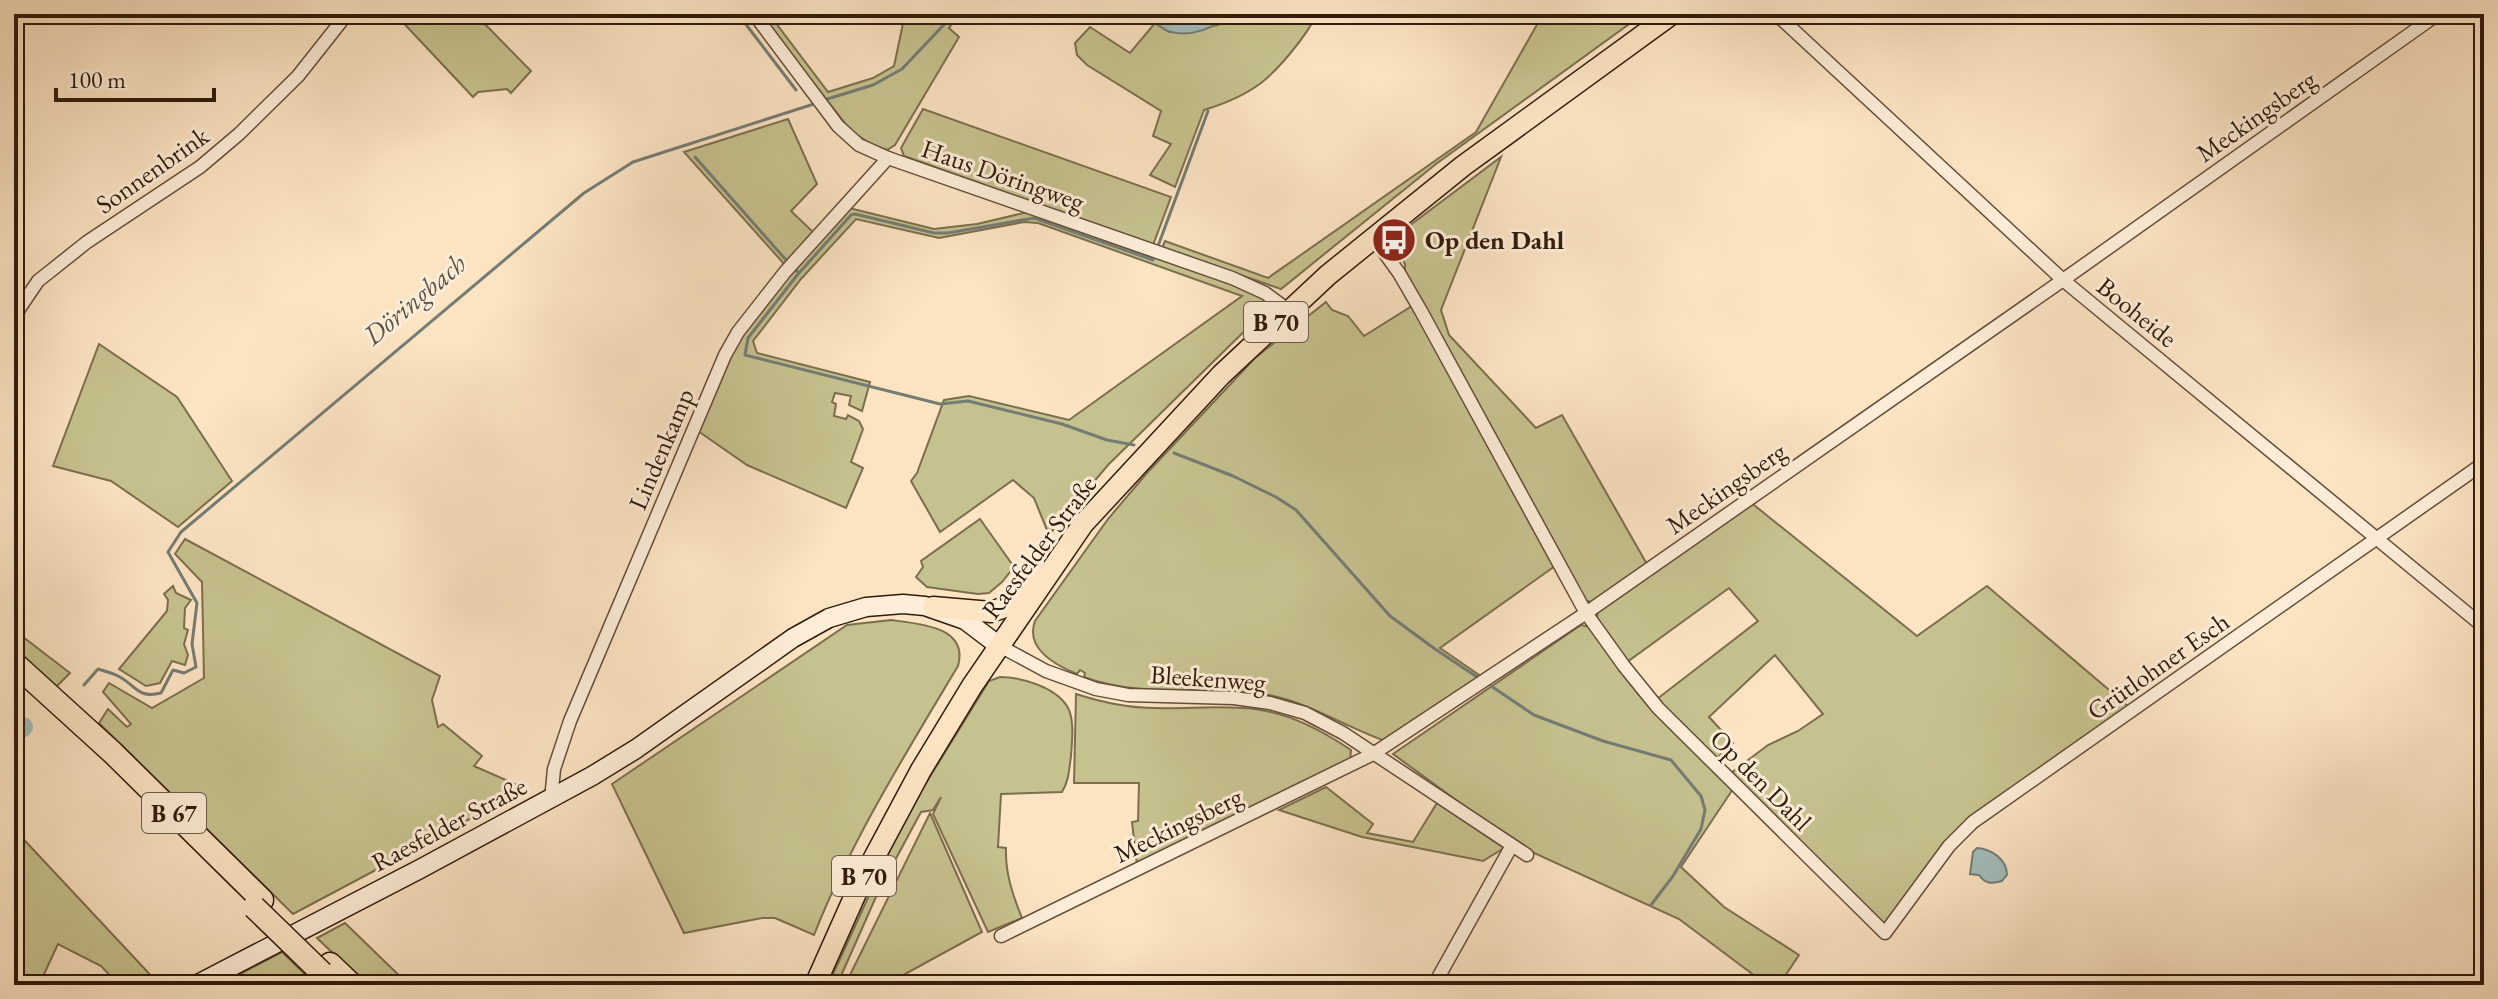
<svg xmlns="http://www.w3.org/2000/svg" width="2498" height="999" font-family="'EB Garamond',serif">
  <style>
    .green { fill: #c6c28f; stroke: #7c6e4d; stroke-width: 2 }
    .water { fill: #a1bdba; stroke: #747c74; stroke-width: 2 }
    .lines { fill: none; stroke-linecap: round; stroke-linejoin: round }
    .stream { stroke: #747c74; stroke-width: 3 }
    .river { stroke: #a1bdba; stroke-width: 20 }
    .street-casing { stroke: #644d39; stroke-width: 15 }
    .secondary-casing { stroke: #311b0b; stroke-width: 21 }
    .primary-casing { stroke: #311b0b; stroke-width: 23 }
    .highway-casing { stroke: #311b0b; stroke-width: 25 }
    .street { stroke: #fdedd8; stroke-width: 12 }
    .secondary { stroke: #fdedd8; stroke-width: 18 }
    .primary { stroke: #fce4c3; stroke-width: 20 }
    .highway { stroke: #fce4c3; stroke-width: 22 }
    .highway-bridge-casing { stroke: #311b0b; stroke-width: 25; stroke-linecap: butt }
    .highway-bridge { stroke: #fce4c3; stroke-width: 22 }
    .labels { text-anchor: middle; dominant-baseline: central; stroke-width: 6; stroke-linejoin: round; paint-order: stroke }
    .shield { fill: #fdedd8; stroke: #6e5a48; stroke-width: 2 }
    .shield-label { font-size: 24px; font-weight: bold; fill: #311b0b }
    .street-label { font-size: 26px; fill: #311b0b; stroke: #fdedd8 }
    .poi-label { font-size: 26px; font-weight: bold; fill: #311b0b; stroke: #fdedd8; text-anchor: start }
    .water-label { font-size: 28px; font-style: italic; fill: #585448; stroke: #fdedd8 }
  </style>
  <rect width="100%" height="100%" fill="#fce4c3"/>
  <filter id="stains"><feTurbulence type="fractalNoise" baseFrequency=".0025" numOctaves="4"/><feColorMatrix values="0 0 0 0 .2 0 0 0 0 .09 0 0 0 0 .02 0 0 0 .5 -.17"/></filter>
  <radialGradient id="worn" r=".72"><stop offset=".6" stop-color="#630" stop-opacity="0"/><stop offset="1" stop-color="#630" stop-opacity=".3"/></radialGradient>
  <g class="green">
    <path d="M395,14H475L531,71L511,93L507,89L478,92L473,97Z"/>
    <path d="M760,14H769L828,92L873,78L894,66L905,14H950L955,19L949,28L959,37L895,145L887,150L871,144L851,131Z"/>
    <path d="M1230,14H1317C1307,35 1280,68 1261,83C1245,95 1224,104 1204,110L1175,187L1150,175L1171,144L1153,136L1161,111L1087,65L1077,55L1075,43L1090,27L1130,53L1155,23L1169,32L1218,25Z"/>
    <path d="M1543,14H1643L1436,164L1281,289L1162,248L1165,241L1268,278L1476,132Z"/>
    <path d="M923,109L1171,197L1153,245L904,156L901,148Z"/>
    <path d="M788,119L817,184L791,211L814,233L785,265L684,152Z"/>
    <path d="M1501,157L1441,310L1449,335L1536,428L1562,415L1648,566L1593,603L1585,600L1405,271V264L1401,257L1397,256L1395,239L1405,229Z"/>
    <path d="M849,208L934,229L977,224L1028,212L1242,288L1264,299L1267,309L1108,465L1049,535L1034,498L1013,480L940,532L911,481L917,473L944,400L969,396L1069,420L1242,296L1038,223L1024,222L939,238L856,219L801,279L753,341L757,353L870,382L862,411L849,405L851,396L835,393L832,402L836,404L834,416L846,419L848,415L859,421L863,429L851,462L863,468L846,508L747,465L698,431C708,407 716,381 729,357C758,303 808,254 849,208Z"/>
    <path d="M1326,302L1332,310L1348,316L1364,336L1412,306L1555,566L1440,648L1482,677L1388,742C1347,728 1311,703 1268,695C1207,684 1142,699 1084,677L1085,673L1080,670L1077,674C1055,665 1025,648 1035,621L1108,519L1147,473L1255,358Z"/>
    <path d="M99,344L177,397L232,481L178,527L111,481L53,466Z"/>
    <path d="M1749,501L1917,636L1987,586L2129,707L1970,819L1888,922H1881L1731,773L1768,745L1798,731L1823,714L1775,655L1709,717L1733,743L1716,759L1657,699L1758,621L1729,588L1627,662L1597,620L1598,611Z"/>
    <path d="M980,519L1014,567L1002,582L989,593L978,594L927,587L916,577L923,567L921,561Z"/>
    <path d="M185,539L440,676L432,700L438,727L443,724L482,756L474,766L517,785V792L438,837L293,914L99,723L108,709L127,727L131,724L103,692L109,683L152,708L204,678L202,582L175,554Z"/>
    <path d="M173,586L176,593L191,600L185,608L184,628L188,630L184,644L188,655L185,665L172,661L160,683L146,686L119,669L167,611L168,600L164,594Z"/>
    <path d="M891,620C919,624 969,626 958,666C906,753 851,841 814,935L775,918H762L684,933L612,784L847,625Z"/>
    <path d="M1581,625L1590,627L1639,695L1733,789L1681,867L1724,907L1799,955L1779,985H1767L1679,919L1519,846L1393,754Z"/>
    <path d="M14,630L70,673L54,689L14,653Z"/>
    <path d="M1000,677C1021,677 1055,687 1067,706C1075,719 1072,741 1071,756C1069,769 1069,781 1062,792L1001,794L998,847L1006,848C1005,873 1013,896 1022,918L988,932L933,814L941,797L933,810L921,812L879,890L837,985H828L905,817L989,681Z"/>
    <path d="M1076,694C1101,702 1129,708 1155,708C1188,709 1222,705 1255,709C1291,714 1321,730 1351,750L1350,761L1137,865L1132,822L1138,821L1139,783H1074Z"/>
    <path d="M1326,787L1373,824L1367,833L1413,842L1437,803L1504,848L1483,861L1362,837L1279,810Z"/>
    <path d="M930,813L982,932L885,985H845Z"/>
    <path d="M14,829L157,982L152,985H119L101,966L58,944L39,985H14Z"/>
    <path d="M345,923L409,985H366L317,938Z"/>
    <path d="M282,952L316,985H219Z"/>
  </g>
  <g class="water">
    <path d="M1144,14H1230C1215,28 1192,37 1171,32C1162,30 1152,20 1144,14Z"/>
    <path d="M1977,848C1991,849 2007,859 2007,875L2002,881C1992,884 1985,884 1979,875L1970,874L1973,852Z"/>
  </g>
  <g class="lines">
    <g class="stream">
      <path d="M738,14L796,90"/>
      <path d="M824,100L873,85L902,69L954,14"/>
      <path d="M695,157L787,261"/>
      <path d="M1158,246L1208,111"/>
      <path d="M793,267L799,273L851,215L855,214L934,233H948L1034,218L1153,260"/>
      <path d="M798,274L748,338L745,355L940,404L968,401L1062,424L1107,440L1134,445"/>
      <path d="M1174,453L1233,476L1276,497L1296,510L1390,616L1435,649L1480,679"/>
      <path d="M84,685L98,669C105,671 112,673 118,676C136,685 137,699 161,693L173,670L184,673L196,667L192,644L197,603L168,552L181,532L584,193L633,162L817,103"/>
      <path d="M1491,686L1534,715L1603,741L1671,760L1701,796L1705,810L1701,829L1673,876L1651,905"/>
    </g>
    <path class="river" d="M14,732L23,727"/>
    <g class="street-casing">
      <g id="street">
        <path d="M754,14L838,126L859,145L888,158L1232,278L1265,293L1288,310"/>
        <path d="M1776,14L2063,280L2484,627"/>
        <path d="M1373,237L1399,273L1421,311L1586,613L1624,666L1658,708L1885,933L1949,846L1973,822L2484,463"/>
        <path d="M14,324L19,309L38,281L87,242L200,167L239,134L298,76L347,14"/>
        <path d="M998,645L1046,671L1096,689L1128,695L1234,698L1270,703L1305,713L1343,733L1527,855"/>
        <path d="M551,800L554,769L570,721L725,355L738,332L785,272L888,158"/>
        <path d="M1001,936L1373,754L1586,613L2063,280L2438,14"/>
        <path d="M1434,985L1511,847"/>
      </g>
    </g>
    <g class="secondary-casing">
      <path id="secondary" d="M196,985L420,869L592,776L636,749L793,638L829,618L866,607L903,604L925,606L965,620L998,645"/>
    </g>
    <g class="primary-casing">
      <g id="primary">
        <path d="M933,607L991,612L1005,607L1037,569"/>
        <path d="M815,985L860,884L921,770L972,686L1083,524L1221,375L1328,275L1463,166L1672,14"/>
      </g>
    </g>
    <g class="highway-casing">
      <g id="highway">
        <path d="M14,663L113,753L262,900"/>
        <path d="M330,964L352,985"/>
      </g>
    </g>
    <use href="#street" class="street"/>
    <use href="#secondary" class="secondary"/>
    <use href="#primary" class="primary"/>
    <use href="#highway" class="highway"/>
    <g class="highway-bridge-casing">
      <path id="highway-bridge" d="M254,907L322,973"/>
    </g>
    <use href="#highway-bridge" class="highway-bridge"/>
  </g>
  <defs>
    <g id="bus-disc" transform="scale(2.3)"><circle r="9.5" fill="#8f2418" stroke="#fdedd8"/><path d="M-5-6H5V4H4V6H2V4H-2V6H-4V4H-5ZM-3.5-4V0h7V-4ZM-3.5 1.2v1.5H-2V1.2ZM2 1.2v1.5H3.5V1.2Z" fill="#fff"/></g>
  </defs>
  <g fill-rule="evenodd">
    <use href="#bus-disc" x="1394" y="240"/>
  </g>
  <g class="labels">
    <g class="shield">
      <rect x="1244" y="302" width="64" height="40" rx="6"/>
      <rect x="142" y="793" width="64" height="40" rx="6"/>
      <rect x="832" y="856" width="64" height="40" rx="6"/>
    </g>
    <g class="shield-label">
      <text x="1276" y="322">B 70</text>
      <text x="174" y="813">B 67</text>
      <text x="864" y="876">B 70</text>
    </g>
    <g class="street-label">
      <text transform="translate(2256 116) rotate(-35)">Meckingsberg</text>
      <text transform="translate(152 170) rotate(-35)">Sonnenbrink</text>
      <text transform="translate(1003 175) rotate(19)">Haus Döringweg</text>
      <text transform="translate(2137 312) rotate(39)">Booheide</text>
      <text transform="translate(661 449) rotate(-67)">Lindenkamp</text>
      <text transform="translate(1726 488) rotate(-35)">Meckingsberg</text>
      <text transform="translate(1039 547) rotate(-53)">Raesfelder Straße</text>
      <text transform="translate(2158 666) rotate(-35)">Grütlohner Esch</text>
      <text transform="translate(1208 678) rotate(4)">Bleekenweg</text>
      <text transform="translate(1761 780) rotate(45)">Op den Dahl</text>
      <text transform="translate(449 824) rotate(-28)">Raesfelder Straße</text>
      <text transform="translate(1178 825) rotate(-26)">Meckingsberg</text>
    </g>
    <g class="poi-label">
      <text x="1425" y="240">Op den Dahl</text>
    </g>
    <g class="water-label">
      <text transform="translate(414 299) rotate(-40)">Döringbach</text>
    </g>
  </g>
  <rect width="2498" height="999" fill="none" stroke="#fce4c3" stroke-width="48"/>
  <rect x="16" y="16" width="2466" height="967" fill="none" stroke="#311b0b" stroke-width="4"/>
  <rect x="24" y="24" width="2450" height="951" fill="none" stroke="#311b0b" stroke-width="2"/>
  <path d="M56 88v12h158v-12" fill="none" stroke="#311b0b" stroke-width="4"/>
  <text x="68" y="88" font-size="24" fill="#311b0b" stroke="#fdedd8" stroke-width="6" paint-order="stroke">100 m</text>
  <rect width="100%" height="100%" filter="url(#stains)"/>
  <rect width="100%" height="100%" fill="url(#worn)"/>
</svg>
